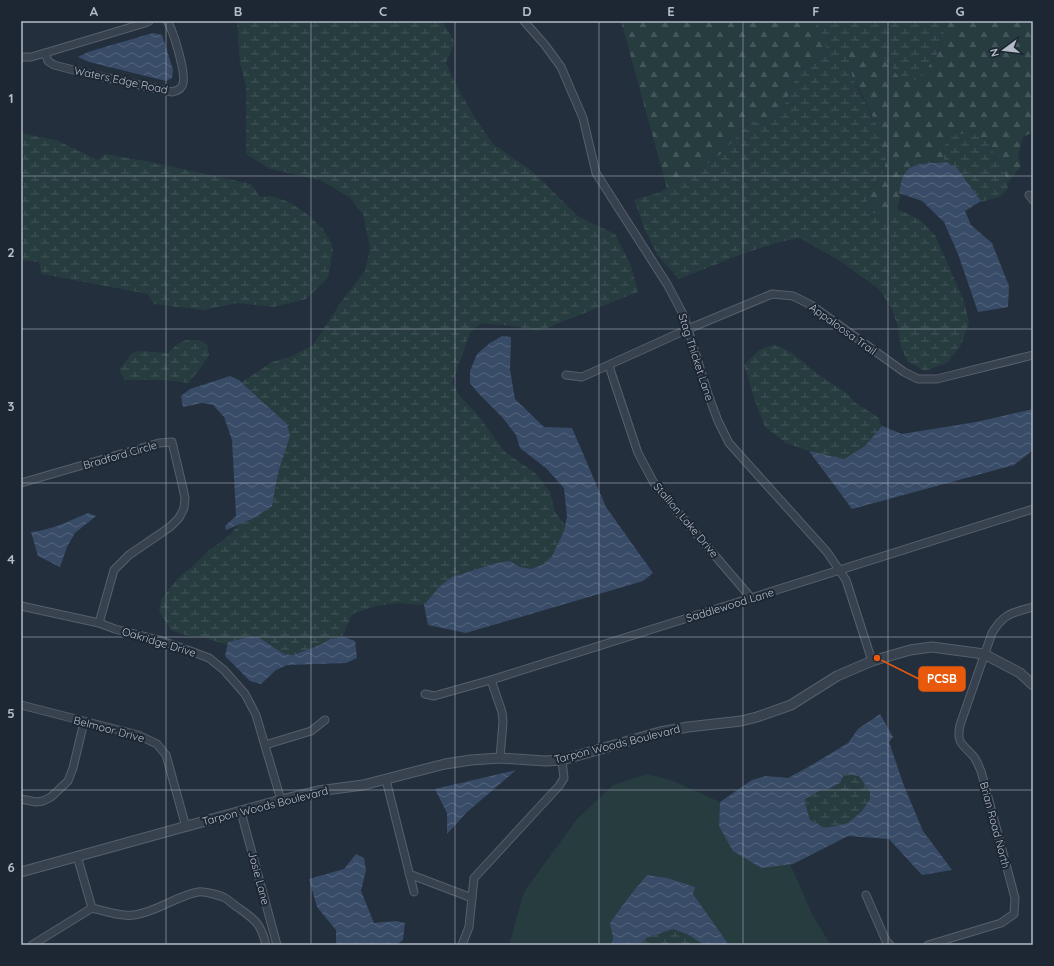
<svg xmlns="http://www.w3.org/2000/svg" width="1054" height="966" font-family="Quicksand,sans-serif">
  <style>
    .grass { fill: #263c3f }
    .forest { fill: url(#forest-firs) }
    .wetland { fill: url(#wetland-marsh) }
    .water { fill: url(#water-waves); fill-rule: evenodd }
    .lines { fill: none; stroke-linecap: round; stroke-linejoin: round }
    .minor-casing { stroke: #565f6c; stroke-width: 9 }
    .tertiary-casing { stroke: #565f6c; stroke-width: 11 }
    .minor { stroke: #38414e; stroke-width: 7 }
    .tertiary { stroke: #38414e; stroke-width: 9 }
    .grid { fill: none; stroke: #b4bcc9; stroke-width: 1; stroke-opacity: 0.55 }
    .labels { text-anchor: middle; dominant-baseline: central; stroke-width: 4; stroke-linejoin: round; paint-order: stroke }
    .street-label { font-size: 11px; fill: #b4bcc9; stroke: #1d2633 }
    .leader { fill: none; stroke: #e8590c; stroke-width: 1.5 }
    .callout-dot { fill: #e8590c; stroke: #1d2633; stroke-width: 1.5 }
    .callout { fill: #e8590c; stroke: #e8590c; stroke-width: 1.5 }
    .callout-label { font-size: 12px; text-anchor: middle; font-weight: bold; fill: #fff }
    .neatline { fill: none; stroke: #b4bcc9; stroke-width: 1.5 }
    .grid-label { font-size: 13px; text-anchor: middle; font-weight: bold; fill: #b4bcc9 }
  </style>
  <defs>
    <pattern id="forest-firs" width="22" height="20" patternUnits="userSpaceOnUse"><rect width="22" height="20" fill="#263c3f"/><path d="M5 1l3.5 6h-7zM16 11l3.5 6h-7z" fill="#435659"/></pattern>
    <pattern id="wetland-marsh" width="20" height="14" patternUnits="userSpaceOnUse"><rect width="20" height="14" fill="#263c3f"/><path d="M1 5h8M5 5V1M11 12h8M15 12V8" fill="none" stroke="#435659"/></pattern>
    <pattern id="water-waves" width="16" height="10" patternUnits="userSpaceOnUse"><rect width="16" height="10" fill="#394c67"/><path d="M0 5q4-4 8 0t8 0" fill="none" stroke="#53647b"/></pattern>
  </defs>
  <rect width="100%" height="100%" fill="#242f3e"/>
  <path class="grass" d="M647,774L671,780L720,802L719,826L761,868L790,864L813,916L831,945H729L693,894L694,887L668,878L648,875L628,898L611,923L613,938L611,945H509L524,892L577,819L613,785Z"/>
  <g class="forest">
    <path d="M621,21H814L822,35L827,50L814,64L800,69L786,102L779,114L749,124L722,153L702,168L683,177L667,188Z"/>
    <path d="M949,21H1033V132L1023,137L1018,156L1021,166L1007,184L1004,171L987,141L944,148V162L924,163L899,193L901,194L897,210L887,218L873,213L866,199L876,180L883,173L876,124L863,96L852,77L848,50H878L902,81L937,55L945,28Z"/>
  </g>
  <g class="wetland">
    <path d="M237,21H442L455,42L446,63L458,89L475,118L493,144L532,171L579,217L615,234L631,266L638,292L539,331L513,326L481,323L470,333L452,383L459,395L477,414L505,452L535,473L550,492L555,512L565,525L564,531L552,556L544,564L531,569L520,567L510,561L496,563L452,577L440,586L424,605L398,603L376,606L352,614L342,637L330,639L320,645L293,655L284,654L258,637H248L228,642L227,645L203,637L185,635L171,630L159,611L162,598L179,577L193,566L208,551L229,536L239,524L254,518L275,492L278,473L290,436L287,424L242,382L272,362L290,357L313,345L339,305L365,271L370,248L363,214L349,197L320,180L270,169L246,154V86L240,63Z"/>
    <path d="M814,21H949L945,28L937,55L919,80L902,81L878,50H848L852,77L876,124L886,161L883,173L876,180L866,199L873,213L887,218L897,210L902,211L920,220L935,235L964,301L969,323L961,345L947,363L925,371L908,362L901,348L898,327L892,309L879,289L840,261L800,238C758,245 719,264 679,279L658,256L646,232L634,200L661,192L683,177L702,168L722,153L749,124L779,114L786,102L800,69L814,64L827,50L822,35Z"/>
    <path d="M21,133L56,140L98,160L105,154L146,161L251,184L260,197L271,196L289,202L307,214L322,228L331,242L333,250L328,278L306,299L273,307L238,303L203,310L154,304L148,294L42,274L39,262L21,260Z"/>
    <path d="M971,133L987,141L1004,171L1008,188L1000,197L980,202L981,201C973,190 957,163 944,162V148L948,138L957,134Z"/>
    <path d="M187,340H198L207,344L209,355L200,369L188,383L166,380H125L119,370L132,353L140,351L168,353C175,347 178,342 187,340Z"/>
    <path d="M775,345L791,352L819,375L849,395L854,402L878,417L882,427L865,446L844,459L815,453L786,443L765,427L754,398L744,365C755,354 759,347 775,345Z"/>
    <path d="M844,774L859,775L870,792V799L862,811L848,824L825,828L810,820L804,800L821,790L829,789L840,783Z"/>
    <path d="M673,929L689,935L704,945H640L646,938Z"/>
  </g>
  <g class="water">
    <path d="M153,33L162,35L173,70L172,78L166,81L89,62L78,57L88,52Z"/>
    <path d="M946,162L957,168L981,201L965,211L971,225L992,243L1009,286L1008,307L978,312L958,254L944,222L922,201L899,193C900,188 901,182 903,177C910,160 931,164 946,162Z"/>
    <path d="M502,336L511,337L510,370L515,399L544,427L572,428L606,507L653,573L643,581L466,633L428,625L424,605L440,586L452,577L496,563L510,561L520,567L531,569L544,564L552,556L564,531L567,516L564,488L546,468L520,448L516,435L502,417L478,393L470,383V371L477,354L490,343Z"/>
    <path d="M230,376L239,380L287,424L290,436L278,473L272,506L254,518L226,530L225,526L236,516L232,440L224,417L213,405L202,403L183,407L181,396L190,389Z"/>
    <path d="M1033,409V450L1014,465L852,509L809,451L844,459L865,446L882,426L902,434L976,422Z"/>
    <path d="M88,513L96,516L75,533L67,547L60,567L38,556L31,532C52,530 69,521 88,513Z"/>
    <path d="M248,637H258L284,654L293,655L320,645L330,639L344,637L355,641L357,658L346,663L287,665L276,670L261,684L250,681L225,656L228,642Z"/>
    <path d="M880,714L893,737L889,742L904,786L923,831L952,870L922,875L889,839L848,836L793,864L761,868L733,851L719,826L720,802L752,780L766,776L788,778L810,766L848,743L858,729ZM844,774L859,776L870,792V799L862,811L848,823L825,828L810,820L804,800L821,790L829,789L840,783Z"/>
    <path d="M516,770L466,813L447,834V813L435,789Z"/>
    <path d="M356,854L364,858L366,870L361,891L374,923L396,921L405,923L403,940L396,945H336V930L317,907L309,879L344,869Z"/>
    <path d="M647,875L668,878L695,887L693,894L729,945H704L689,935L673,929L646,938L640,945H611L613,938L610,923L628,898Z"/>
  </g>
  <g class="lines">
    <g class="minor-casing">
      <g id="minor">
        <path d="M524,21L545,45L561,67L583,118L596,173L667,284L684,316L708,394L718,421L729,443L827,552L846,580L872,661"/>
        <path d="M45,53L48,61L54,65L89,74L172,92C176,91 180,90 182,86C188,77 173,30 167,21"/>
        <path d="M21,57H31L45,53L145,23L149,21"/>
        <path d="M1029,195L1033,200"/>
        <path d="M609,366L638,453L654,483L670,503L752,599"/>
        <path d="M566,375L582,377L688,329L772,294L793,296L811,305L904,372L918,379H937L1033,355"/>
        <path d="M21,483L159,443L172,442L182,484L185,498L184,508L179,518L170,527L129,555L114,570L99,623"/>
        <path d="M21,606L99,623L115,629L159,640L193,652L209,658L224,670L245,694L256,715L281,800"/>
        <path d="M491,680L502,712L503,722L500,758"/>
        <path d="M425,694L434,696L491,680L1033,509"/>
        <path d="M21,705L138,735L157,744L166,755L186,827"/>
        <path d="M265,745L311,731L325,720"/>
        <path d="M386,780L414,892"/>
        <path d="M21,799L36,802L43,801L51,797L68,781L73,768L84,722"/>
        <path d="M241,812L277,945"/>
        <path d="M77,856L92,908"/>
        <path d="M409,874L472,898"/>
        <path d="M866,895L886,941L890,945"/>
        <path d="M92,908C105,911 121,917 134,915C157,912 176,896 198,892C204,891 219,895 225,898C230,901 235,906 240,909C257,921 261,925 266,945"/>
        <path d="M32,945L92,908"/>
        <path d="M462,945L469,927L474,878L559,786L564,778L562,760"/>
        <path d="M928,945L1001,923L1014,914L1015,898L981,771C979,767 977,761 974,757C963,744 956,744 960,725L992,633C1004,613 1012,613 1033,607"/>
      </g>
    </g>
    <g class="tertiary-casing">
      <path id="tertiary" d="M21,872L281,800L318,791L363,785L445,764L471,760L500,758L546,761L562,760L660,732L688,727L741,721L757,717L791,705L837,676L872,661L910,650L932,647L984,654L1020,673L1033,685"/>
    </g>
    <use href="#minor" class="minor"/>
    <use href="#tertiary" class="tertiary"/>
  </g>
  <path class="grid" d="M166,21V945M311,21V945M455,21V945M599,21V945M743,21V945M888,21V945M21,176H1033M21,329H1033M21,483H1033M21,637H1033M21,790H1033"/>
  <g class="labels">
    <g class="street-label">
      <text transform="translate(121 80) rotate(12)">Waters Edge Road</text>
      <text transform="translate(843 329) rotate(36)">Appaloosa Trail</text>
      <text transform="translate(696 357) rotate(72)">Stag Thicket Lane</text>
      <text transform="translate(120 455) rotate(-16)">Bradford Circle</text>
      <text transform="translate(686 520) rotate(50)">Stallion Lake Drive</text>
      <text transform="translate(730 605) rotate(-17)">Saddlewood Lane</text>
      <text transform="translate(159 642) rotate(17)">Oakridge Drive</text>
      <text transform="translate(109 729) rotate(15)">Belmoor Drive</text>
      <text transform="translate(617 744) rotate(-14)">Tarpon Woods Boulevard</text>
      <text transform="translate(265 806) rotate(-14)">Tarpon Woods Boulevard</text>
      <text transform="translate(995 825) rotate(75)">Brian Road North</text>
      <text transform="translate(259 878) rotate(75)">Josie Lane</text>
    </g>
  </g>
  <path class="leader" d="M877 658L919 679"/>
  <circle class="callout-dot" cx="877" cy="658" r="4"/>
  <rect class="callout" x="919" y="667" width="46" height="24" rx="4"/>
  <g class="callout-label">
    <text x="942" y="683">PCSB</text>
  </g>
  <rect width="1054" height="966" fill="none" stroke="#1d2633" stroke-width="44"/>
  <g transform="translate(1004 50) rotate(255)" stroke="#1d2633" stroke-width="3" paint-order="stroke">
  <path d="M0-3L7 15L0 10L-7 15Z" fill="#b4bcc9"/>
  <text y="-6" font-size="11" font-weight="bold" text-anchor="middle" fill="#b4bcc9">N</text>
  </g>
  <rect x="22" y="22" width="1010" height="922" class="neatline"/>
  <g class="grid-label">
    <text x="94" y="16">A</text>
    <text x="238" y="16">B</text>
    <text x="383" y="16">C</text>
    <text x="527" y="16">D</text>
    <text x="671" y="16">E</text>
    <text x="816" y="16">F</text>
    <text x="960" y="16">G</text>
    <text x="11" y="103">1</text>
    <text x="11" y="257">2</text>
    <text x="11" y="411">3</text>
    <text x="11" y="564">4</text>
    <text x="11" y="718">5</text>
    <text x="11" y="872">6</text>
  </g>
</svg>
